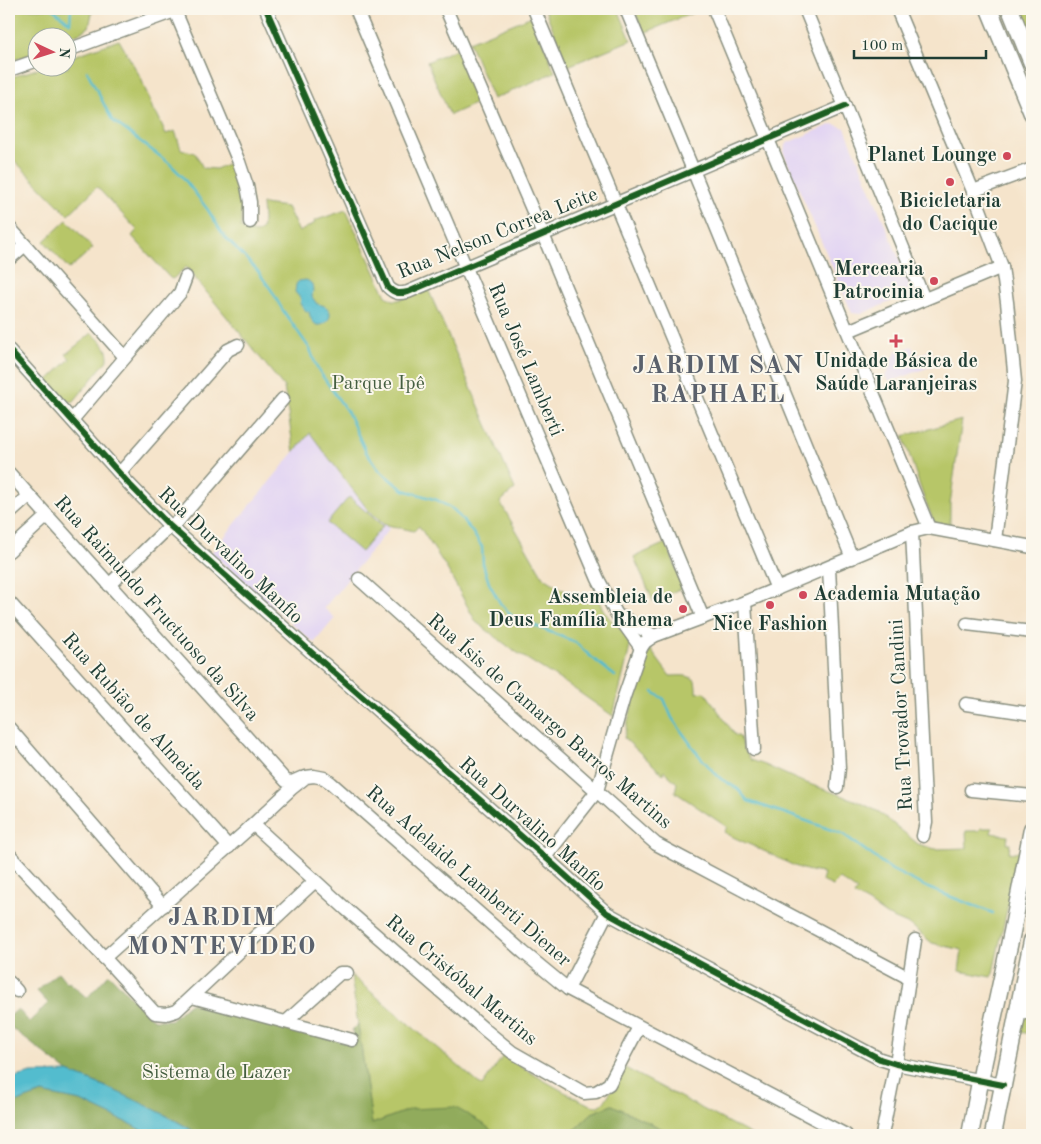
<svg xmlns="http://www.w3.org/2000/svg" width="1041" height="1144" font-family="'Old Standard TT',serif">
  <style>
    .built { fill: #e2d4f3 }
    .green { fill: #b7c668; stroke: #6b824e }
    .forest { fill: #91ab5c; stroke: #587448 }
    .water { fill: #52bcce; stroke: #387c81 }
    .lines { fill: none; stroke-linecap: round; stroke-linejoin: round }
    .stream { stroke: #52bcce; stroke-width: 2.5 }
    .minor-casing { stroke: #8a9080; stroke-width: 15 }
    .major-casing { stroke: #8a9080; stroke-width: 19 }
    .minor { stroke: #fff; stroke-width: 12 }
    .major { stroke: #fff; stroke-width: 16 }
    .cycleway-casing { stroke: #fbf7ec; stroke-width: 9 }
    .cycleway { stroke: #1b5e20; stroke-width: 6 }
    .poi-dot { fill: #d1495b; stroke: #fbf7ec; stroke-width: 2 }
    .labels { text-anchor: middle; dominant-baseline: central; stroke-width: 4; stroke-linejoin: round; paint-order: stroke }
    .poi-label { font-size: 20px; font-weight: bold; fill: #1f3d34; stroke: #fbf7ec; text-anchor: end }
    .street-label { font-size: 20px; fill: #1f3d34; stroke: #fbf7ec }
    .park-label { font-size: 20px; fill: #455f41; stroke: #fbf7ec }
    .district-label { font-size: 25px; font-weight: bold; letter-spacing: 1px; fill: #5a616c; stroke: #fbf7ec }
  </style>
  <rect width="100%" height="100%" fill="#fbf7ec"/>
  <filter id="ink" filterUnits="userSpaceOnUse"><feTurbulence type="fractalNoise" baseFrequency=".02" numOctaves="2"/><feDisplacementMap in="SourceGraphic" scale="10" xChannelSelector="R" yChannelSelector="G"/><feConvolveMatrix kernelMatrix="1 2 1 2 8 2 1 2 1" color-interpolation-filters="sRGB"/></filter>
  <filter id="wash" filterUnits="userSpaceOnUse"><feTurbulence type="fractalNoise" baseFrequency=".0096" numOctaves="4" result="noise"/><feDisplacementMap in="SourceGraphic" scale="20" xChannelSelector="R" yChannelSelector="G"/><feGaussianBlur stdDeviation="1.12" result="paint"/><feColorMatrix in="noise" values="0 0 0 0 0 0 0 0 0 0 0 0 0 0 0 0 0 1.4 0 .05"/><feComposite in="paint" operator="in"/></filter>
  <g filter="url(#wash)">
    <rect width="100%" height="100%" fill="#f5e4cb"/>
    <g class="built">
      <path d="M833,124L845,128L910,285L907,295L861,314L852,313L784,154L785,145L789,142Z"/>
      <path d="M912,346L916,356L931,350L937,364L890,382L885,376L889,372L885,361L894,357V355L896,354L895,351L897,350L900,351Z"/>
      <path d="M310,433L351,489L389,529L324,608L335,618L314,643L211,553Z"/>
    </g>
    <g class="green">
      <path d="M9,9H93L89,27L79,33L67,37L38,38L37,52L9,62Z"/>
      <path d="M548,9H618L631,40L568,66L545,10Z"/>
      <path d="M634,9H702L644,33Z"/>
      <path d="M1020,9H1032V40Z"/>
      <path d="M532,16L555,72L493,99L469,42Z"/>
      <path d="M119,40L141,78L153,110L158,116L166,134L175,131L181,149L195,153L203,168L216,169L232,162L243,196V205L241,215V228L246,231L256,233L262,229L263,220L262,204L287,207L299,232L315,223L314,221L346,210L386,296L393,300H398L428,289L515,489L500,502L543,577L579,600L595,594C599,601 602,609 607,615C617,629 631,630 629,651L613,716L570,686L513,650L476,622L446,567L419,526L414,531L383,524L368,510L310,433L294,452L284,387L186,267L174,278L172,279L169,277L132,236L137,230L97,187L68,215L9,155V115L12,112L9,108V78L40,68H68V58Z"/>
      <path d="M456,49L479,102L450,115L427,62Z"/>
      <path d="M67,220L93,248L69,269L44,241Z"/>
      <path d="M92,333C99,340 109,347 108,359L74,401C60,406 53,393 44,384L70,359L66,354Z"/>
      <path d="M962,420L950,504V528L937,524L934,522L924,498L903,436Z"/>
      <path d="M349,497L383,526L361,552L327,523Z"/>
      <path d="M666,543L684,587L653,601L634,557Z"/>
      <path d="M650,649L670,676C679,676 687,674 695,680L696,688V693L705,692L735,735L740,737L743,748L751,760L765,765L798,780L857,801L879,812L918,844L935,849L967,848L966,831H979L981,828H992L991,833L1008,836L1007,844H1010L1009,853L1020,851L992,977L959,971L962,950L932,943L912,926L886,915L869,903L854,895L857,891L840,879L833,886L822,881L824,873C798,871 788,862 766,852C752,845 737,840 724,832L727,827L675,792L677,783L664,771L663,774L624,738L638,681Z"/>
      <path d="M1032,970V1034L1019,1032Z"/>
      <path d="M351,975L482,1086L503,1056C517,1064 587,1108 597,1106C601,1106 604,1102 606,1099L625,1068L752,1135H675L612,1105L592,1113L569,1135H497L481,1122L411,1109L372,1124Z"/>
    </g>
    <g class="forest">
      <path d="M58,972L67,983L69,982L87,998L109,974L150,1017L154,1020H171L190,1003L355,1045L352,1030L358,1024L372,1124L411,1109L454,1107L481,1122L497,1135H200L174,1119L105,1086L68,1072L9,1026V1017L18,1009L29,1022L48,1003L37,991Z"/>
      <path d="M42,1093L81,1101L132,1125L150,1135H9V1110L17,1102Z"/>
      <path d="M612,1105L675,1135H569L592,1113Z"/>
    </g>
    <g class="water">
      <path d="M306,280C315,283 313,290 312,297L317,304C348,308 315,344 309,312L306,311L300,304L301,299L295,292L296,285L298,281Z"/>
      <path d="M68,1072C114,1089 158,1109 200,1135H150L132,1125L81,1101L42,1093L17,1102L9,1110V1079L31,1073Z"/>
    </g>
    <g class="lines">
      <g class="stream">
        <path d="M53,9L70,23"/>
        <path d="M70,23L71,9"/>
        <path d="M87,71L112,120L169,163L182,176L208,210L224,236L257,270L272,291L282,309L310,349L317,368L348,413L366,452L379,470L392,481L404,490L437,500L454,510L471,530L482,547L483,564L489,583L500,603L513,617L575,642L590,656L615,676"/>
        <path d="M653,692L664,699L672,718L697,753L711,769L721,779L738,789L748,801L787,814L843,834L892,870L928,888L993,913"/>
      </g>
    </g>
  </g>
  <g filter="url(#ink)">
    <g class="lines">
      <g class="minor-casing">
        <g id="minor">
          <path d="M266,9L388,287C395,294 399,294 408,292L845,106"/>
          <path d="M356,9L598,579L616,613L641,648"/>
          <path d="M446,9L544,237L703,618"/>
          <path d="M534,9L777,589"/>
          <path d="M626,9L693,170L852,558"/>
          <path d="M714,9L929,528"/>
          <path d="M805,9L924,299"/>
          <path d="M897,9L973,191L1002,267L1007,302L1015,381L995,540"/>
          <path d="M175,11L239,162L247,186L250,202V222"/>
          <path d="M68,50L180,9"/>
          <path d="M9,70L38,60"/>
          <path d="M973,191L1032,169"/>
          <path d="M9,227L125,357"/>
          <path d="M9,259L25,245"/>
          <path d="M848,331L1002,267"/>
          <path d="M9,350L130,485L170,526L320,660L545,857L607,913L689,958L880,1059L896,1064L1003,1085"/>
          <path d="M72,420L180,293L186,277"/>
          <path d="M9,473L286,781L292,782L301,778"/>
          <path d="M120,473L228,350L238,345"/>
          <path d="M9,514L29,496"/>
          <path d="M912,532L926,822L923,836"/>
          <path d="M9,551L47,516"/>
          <path d="M829,568L839,768L837,787"/>
          <path d="M359,579L656,844L909,978"/>
          <path d="M109,585L170,526L178,521L283,399"/>
          <path d="M9,602L229,847"/>
          <path d="M745,602L754,749"/>
          <path d="M622,617L654,636"/>
          <path d="M967,624L1032,632"/>
          <path d="M966,704L1032,714"/>
          <path d="M9,728L163,906"/>
          <path d="M971,790L1032,796"/>
          <path d="M254,825L346,909L484,1029L512,1052L584,1093L596,1092L609,1084L639,1027"/>
          <path d="M9,854L155,1013L166,1014L176,1011L315,881"/>
          <path d="M545,857L597,791L624,697L641,648L645,642L654,636L745,602L912,532L929,528L1032,547"/>
          <path d="M104,958L245,832L291,789L306,777L314,776L324,778L331,783L523,952L568,989L846,1135"/>
          <path d="M9,982L17,991"/>
          <path d="M568,989L607,913"/>
          <path d="M192,997L352,1040"/>
          <path d="M1017,1010L1032,1013"/>
          <path d="M286,1022L340,973H347"/>
          <path d="M882,1135L896,1064L915,940"/>
        </g>
      </g>
      <g class="major-casing">
        <g id="major">
          <path d="M989,9L1032,113"/>
          <path d="M1010,9L1032,63"/>
          <path d="M970,1135L984,1061L1012,932L1032,829"/>
          <path d="M993,1135L1032,941"/>
        </g>
      </g>
      <use href="#minor" class="minor"/>
      <use href="#major" class="major"/>
      <g class="cycleway-casing">
        <g id="cycleway">
          <path d="M266,9L388,287C395,294 399,294 408,292L845,106"/>
          <path d="M9,350L130,485L170,526L320,660L545,857L607,913L689,958L880,1059L896,1064L1003,1085"/>
        </g>
      </g>
      <use href="#cycleway" class="cycleway"/>
    </g>
  </g>
  <g class="poi-dot">
    <circle cx="1007" cy="156" r="5"/>
    <circle cx="950" cy="182" r="5"/>
    <circle cx="934" cy="281" r="5"/>
    <path d="M893.5 333.5h5v5h5v5h-5v5h-5v-5h-5v-5h5z"/>
    <circle cx="803" cy="595" r="5"/>
    <circle cx="770" cy="605" r="5"/>
    <circle cx="683" cy="609" r="5"/>
  </g>
  <g class="labels">
    <g class="poi-label">
      <text x="997" y="156">Planet Lounge</text>
      <text x="950" y="202" text-anchor="middle">Bicicletaria<tspan x="950" dy="23">do Cacique</tspan></text>
      <text x="924" y="270">Mercearia<tspan x="924" dy="23">Patrocinia</tspan></text>
      <text x="896" y="362" text-anchor="middle">Unidade Básica de<tspan x="896" dy="23">Saúde Laranjeiras</tspan></text>
      <text x="813" y="595" text-anchor="start">Academia Mutação</text>
      <text x="673" y="598">Assembleia de<tspan x="673" dy="23">Deus Família Rhema</tspan></text>
      <text x="770" y="625" text-anchor="middle">Nice Fashion</text>
    </g>
    <g class="street-label">
      <text transform="translate(498 234) rotate(-22)">Rua Nelson Correa Leite</text>
      <text transform="translate(525 360) rotate(67)">Rua José Lamberti</text>
      <text transform="translate(230 556) rotate(43)">Rua Durvalino Manfio</text>
      <text transform="translate(156 609) rotate(48)">Rua Raimundo Fructuoso da Silva</text>
      <text transform="translate(133 712) rotate(48)">Rua Rubião de Almeida</text>
      <text transform="translate(902 715) rotate(-93)">Rua Trovador Candini</text>
      <text transform="translate(549 722) rotate(41)">Rua Ísis de Camargo Barros Martins</text>
      <text transform="translate(532 825) rotate(42)">Rua Durvalino Manfio</text>
      <text transform="translate(468 877) rotate(41)">Rua Adelaide Lamberti Diener</text>
      <text transform="translate(461 981) rotate(40)">Rua Cristóbal Martins</text>
    </g>
    <g class="park-label">
      <text x="378" y="384">Parque Ipê</text>
      <text x="216" y="1073">Sistema de Lazer</text>
    </g>
    <g class="district-label">
      <text x="718" y="366">JARDIM SAN<tspan x="718" dy="29">RAPHAEL</tspan></text>
      <text x="222" y="918">JARDIM<tspan x="222" dy="29">MONTEVIDEO</tspan></text>
    </g>
  </g>
  <rect width="1041" height="1144" fill="none" stroke="#fbf7ec" stroke-width="30"/>
  <g transform="translate(52 52) rotate(94)"><circle r="24" fill="#fbf7ec" stroke="#a3ada2"/>
  <path d="M0-4L9 19L0 12L-9 19Z" fill="#d1495b"/>
  <text y="-8" font-size="14" font-weight="bold" text-anchor="middle" fill="#1f3d34">N</text>
  </g>
  <path d="M854 50v8h132v-8" fill="none" stroke="#1f3d34" stroke-width="2.5"/>
  <text x="861" y="50" font-size="15" fill="#1f3d34" stroke="#fbf7ec" stroke-width="4" paint-order="stroke">100 m</text>
</svg>
